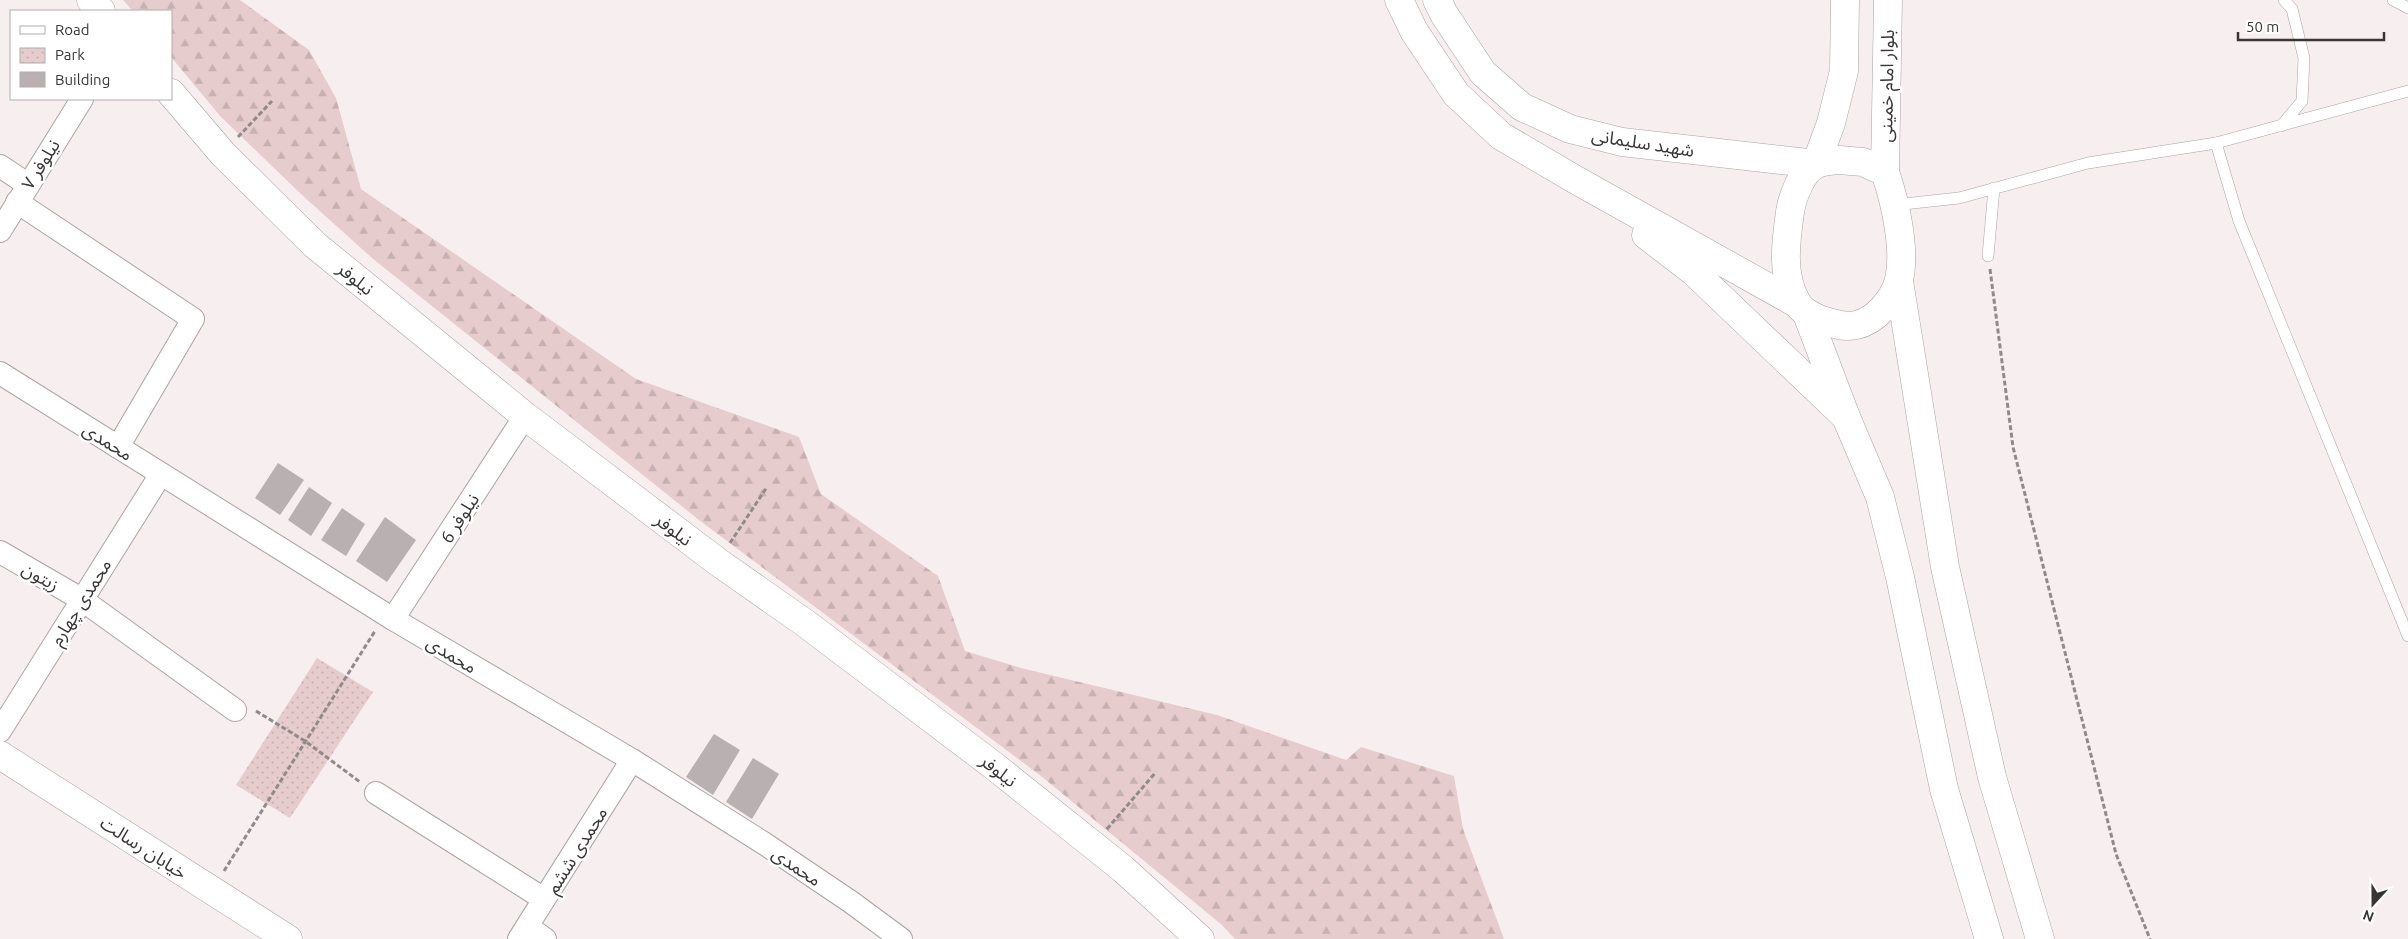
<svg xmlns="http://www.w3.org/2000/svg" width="2408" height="939" font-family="Ubuntu,'Noto Sans Arabic',sans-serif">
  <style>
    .forest { fill: url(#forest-firs) }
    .park { fill: url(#park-dots) }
    .building { fill: #b9b1b1 }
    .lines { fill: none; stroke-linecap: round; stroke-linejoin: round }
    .lane-casing { stroke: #aba3a3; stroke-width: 12 }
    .street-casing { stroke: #aba3a3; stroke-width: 24 }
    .secondary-casing { stroke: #aba3a3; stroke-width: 29 }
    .highway-casing { stroke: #aba3a3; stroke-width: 29 }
    .path { stroke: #908a8b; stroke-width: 3; stroke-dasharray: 5 2.5; stroke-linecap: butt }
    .lane { stroke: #fff; stroke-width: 11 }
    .street { stroke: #fff; stroke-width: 22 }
    .secondary { stroke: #fff; stroke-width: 28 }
    .highway { stroke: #fff; stroke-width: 28 }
    .labels { text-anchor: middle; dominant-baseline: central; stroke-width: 5; stroke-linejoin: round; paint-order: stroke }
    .street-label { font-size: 18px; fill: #393536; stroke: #fff }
  </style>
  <defs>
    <pattern id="forest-firs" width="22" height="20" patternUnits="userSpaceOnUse" patternTransform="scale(1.25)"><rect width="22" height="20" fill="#e7cccd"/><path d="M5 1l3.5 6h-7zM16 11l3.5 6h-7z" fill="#c7b0b1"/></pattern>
    <pattern id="park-dots" width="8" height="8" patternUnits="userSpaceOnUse" patternTransform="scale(1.25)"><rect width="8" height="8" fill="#e7cccd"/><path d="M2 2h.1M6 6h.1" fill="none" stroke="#c7b0b1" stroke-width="1.8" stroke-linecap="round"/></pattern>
  </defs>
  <rect width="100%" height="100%" fill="#f7eeef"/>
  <path class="forest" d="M123,0H240L309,50L336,98L361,189L636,379L799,437L821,494L938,576L965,651L1021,668L1217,715L1346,760L1361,747L1454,776L1463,829L1504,939H1235L1222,925L1041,776L699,520L372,258L302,195L221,117L171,57V11H133Z"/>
  <path class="park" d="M317,658L373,692L290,818L236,785Z"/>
  <g class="building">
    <path d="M278,463L304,480L280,515L255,498Z"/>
    <path d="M309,487L332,503L311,536L288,520Z"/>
    <path d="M342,508L365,524L346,556L321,540Z"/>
    <path d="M385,517L416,540L387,582L356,561Z"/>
    <path d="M714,734L740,750L713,795L686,777Z"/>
    <path d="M753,758L779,774L752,819L726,802Z"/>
  </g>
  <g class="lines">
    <g class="lane-casing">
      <g id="lane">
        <path d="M2393,0L2408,8"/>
        <path d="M2281,126L2302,101L2304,58L2292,9L2284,0"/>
        <path d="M2216,143L2239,221L2408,636"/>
        <path d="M1894,205L1959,198L2088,163L2216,143L2408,91"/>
        <path d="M1988,256L1994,188"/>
      </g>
    </g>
    <g class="street-casing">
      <g id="street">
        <path d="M0,166L27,184"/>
        <path d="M17,202L193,319L118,447"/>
        <path d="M0,231L82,99"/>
        <path d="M0,373L393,619L632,760L765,844L851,902L901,939"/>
        <path d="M0,552L81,599L235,710"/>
        <path d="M393,619L525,416"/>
        <path d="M0,731L161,474"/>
        <path d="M376,793L544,899"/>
        <path d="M528,927L545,939"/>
        <path d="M519,939L632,760"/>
      </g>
    </g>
    <g class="secondary-casing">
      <g id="secondary">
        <path d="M91,0L101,11"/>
        <path d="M1399,0L1414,31L1456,94L1501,136L1576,180L1796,303"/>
        <path d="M1437,0L1444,14L1483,73L1522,107L1570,129L1622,142L1816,164"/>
        <path d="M171,93L223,154L315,245L525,416L718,562L805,623L994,766L1123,869L1200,939"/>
        <path d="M1646,235L1694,272L1846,417"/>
        <path d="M0,755L288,939"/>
      </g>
    </g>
    <g class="highway-casing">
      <g id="highway">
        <path d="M1839,160L1863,162L1885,172C1895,201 1906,249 1899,280C1894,299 1876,321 1856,325C1844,328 1831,323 1819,319C1810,315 1801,311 1796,301C1781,274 1786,241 1790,212C1792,198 1802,170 1817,164C1823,161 1832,161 1839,160Z"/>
        <path d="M1816,164L1831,123L1844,71L1845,0"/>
        <path d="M1885,172L1888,0"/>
        <path d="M1899,281L1945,567L1992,777L2040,939"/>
        <path d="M1807,314L1846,417L1880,497L1900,577L1944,789L1989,939"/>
      </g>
    </g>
    <g class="path">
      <path d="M238,137L272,101"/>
      <path d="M1990,269L2013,447L2116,854L2150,939"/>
      <path d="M730,543L767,487"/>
      <path d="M256,711L305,741L360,782"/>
      <path d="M1107,829L1156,772"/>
      <path d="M224,871L375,631"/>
    </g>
    <use href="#lane" class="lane"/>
    <use href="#street" class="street"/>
    <use href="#secondary" class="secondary"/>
    <use href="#highway" class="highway"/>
  </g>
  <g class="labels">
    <g class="street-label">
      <text transform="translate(1886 86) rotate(-89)">بلوار امام خمینی</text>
      <text transform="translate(1643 142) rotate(9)">شهید سلیمانی</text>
      <text transform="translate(40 164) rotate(-58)">نیلوفر ۷</text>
      <text transform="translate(356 278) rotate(39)">نیلوفر</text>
      <text transform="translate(108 441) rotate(32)">محمدی</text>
      <text transform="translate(459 518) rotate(-57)">نیلوفر 6</text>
      <text transform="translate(674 529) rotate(37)">نیلوفر</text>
      <text transform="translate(41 576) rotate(30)">زیتون</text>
      <text transform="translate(80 602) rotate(-58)">محمدی چهارم</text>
      <text transform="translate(452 654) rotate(31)">محمدی</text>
      <text transform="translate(999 770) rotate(38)">نیلوفر</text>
      <text transform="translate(144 847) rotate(33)">خیابان رسالت</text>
      <text transform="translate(576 850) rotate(-58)">محمدی ششم</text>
      <text transform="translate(797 866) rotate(34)">محمدی</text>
    </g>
  </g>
  <rect x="10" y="10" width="162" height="90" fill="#ffffff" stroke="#b0aeaf"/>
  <rect x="20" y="26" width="25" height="8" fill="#ffffff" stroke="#b0aeaf"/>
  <text x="55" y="35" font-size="15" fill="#393536">Road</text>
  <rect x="20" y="48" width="25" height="15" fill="url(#park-dots)" stroke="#b0aeaf"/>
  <text x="55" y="60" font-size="15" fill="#393536">Park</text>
  <rect x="20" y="72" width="25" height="15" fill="#b9b1b1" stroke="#b0aeaf"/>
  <text x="55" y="85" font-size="15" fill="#393536">Building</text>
  <g transform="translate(2373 904) rotate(201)" stroke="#ffffff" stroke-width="4" paint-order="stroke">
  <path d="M0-4L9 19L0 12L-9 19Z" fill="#393536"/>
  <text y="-8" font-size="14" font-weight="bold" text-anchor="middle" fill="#393536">N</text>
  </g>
  <path d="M2238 32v8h146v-8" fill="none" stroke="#393536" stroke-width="2.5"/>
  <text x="2246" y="32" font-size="15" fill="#393536" stroke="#ffffff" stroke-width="4" paint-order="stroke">50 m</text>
</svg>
